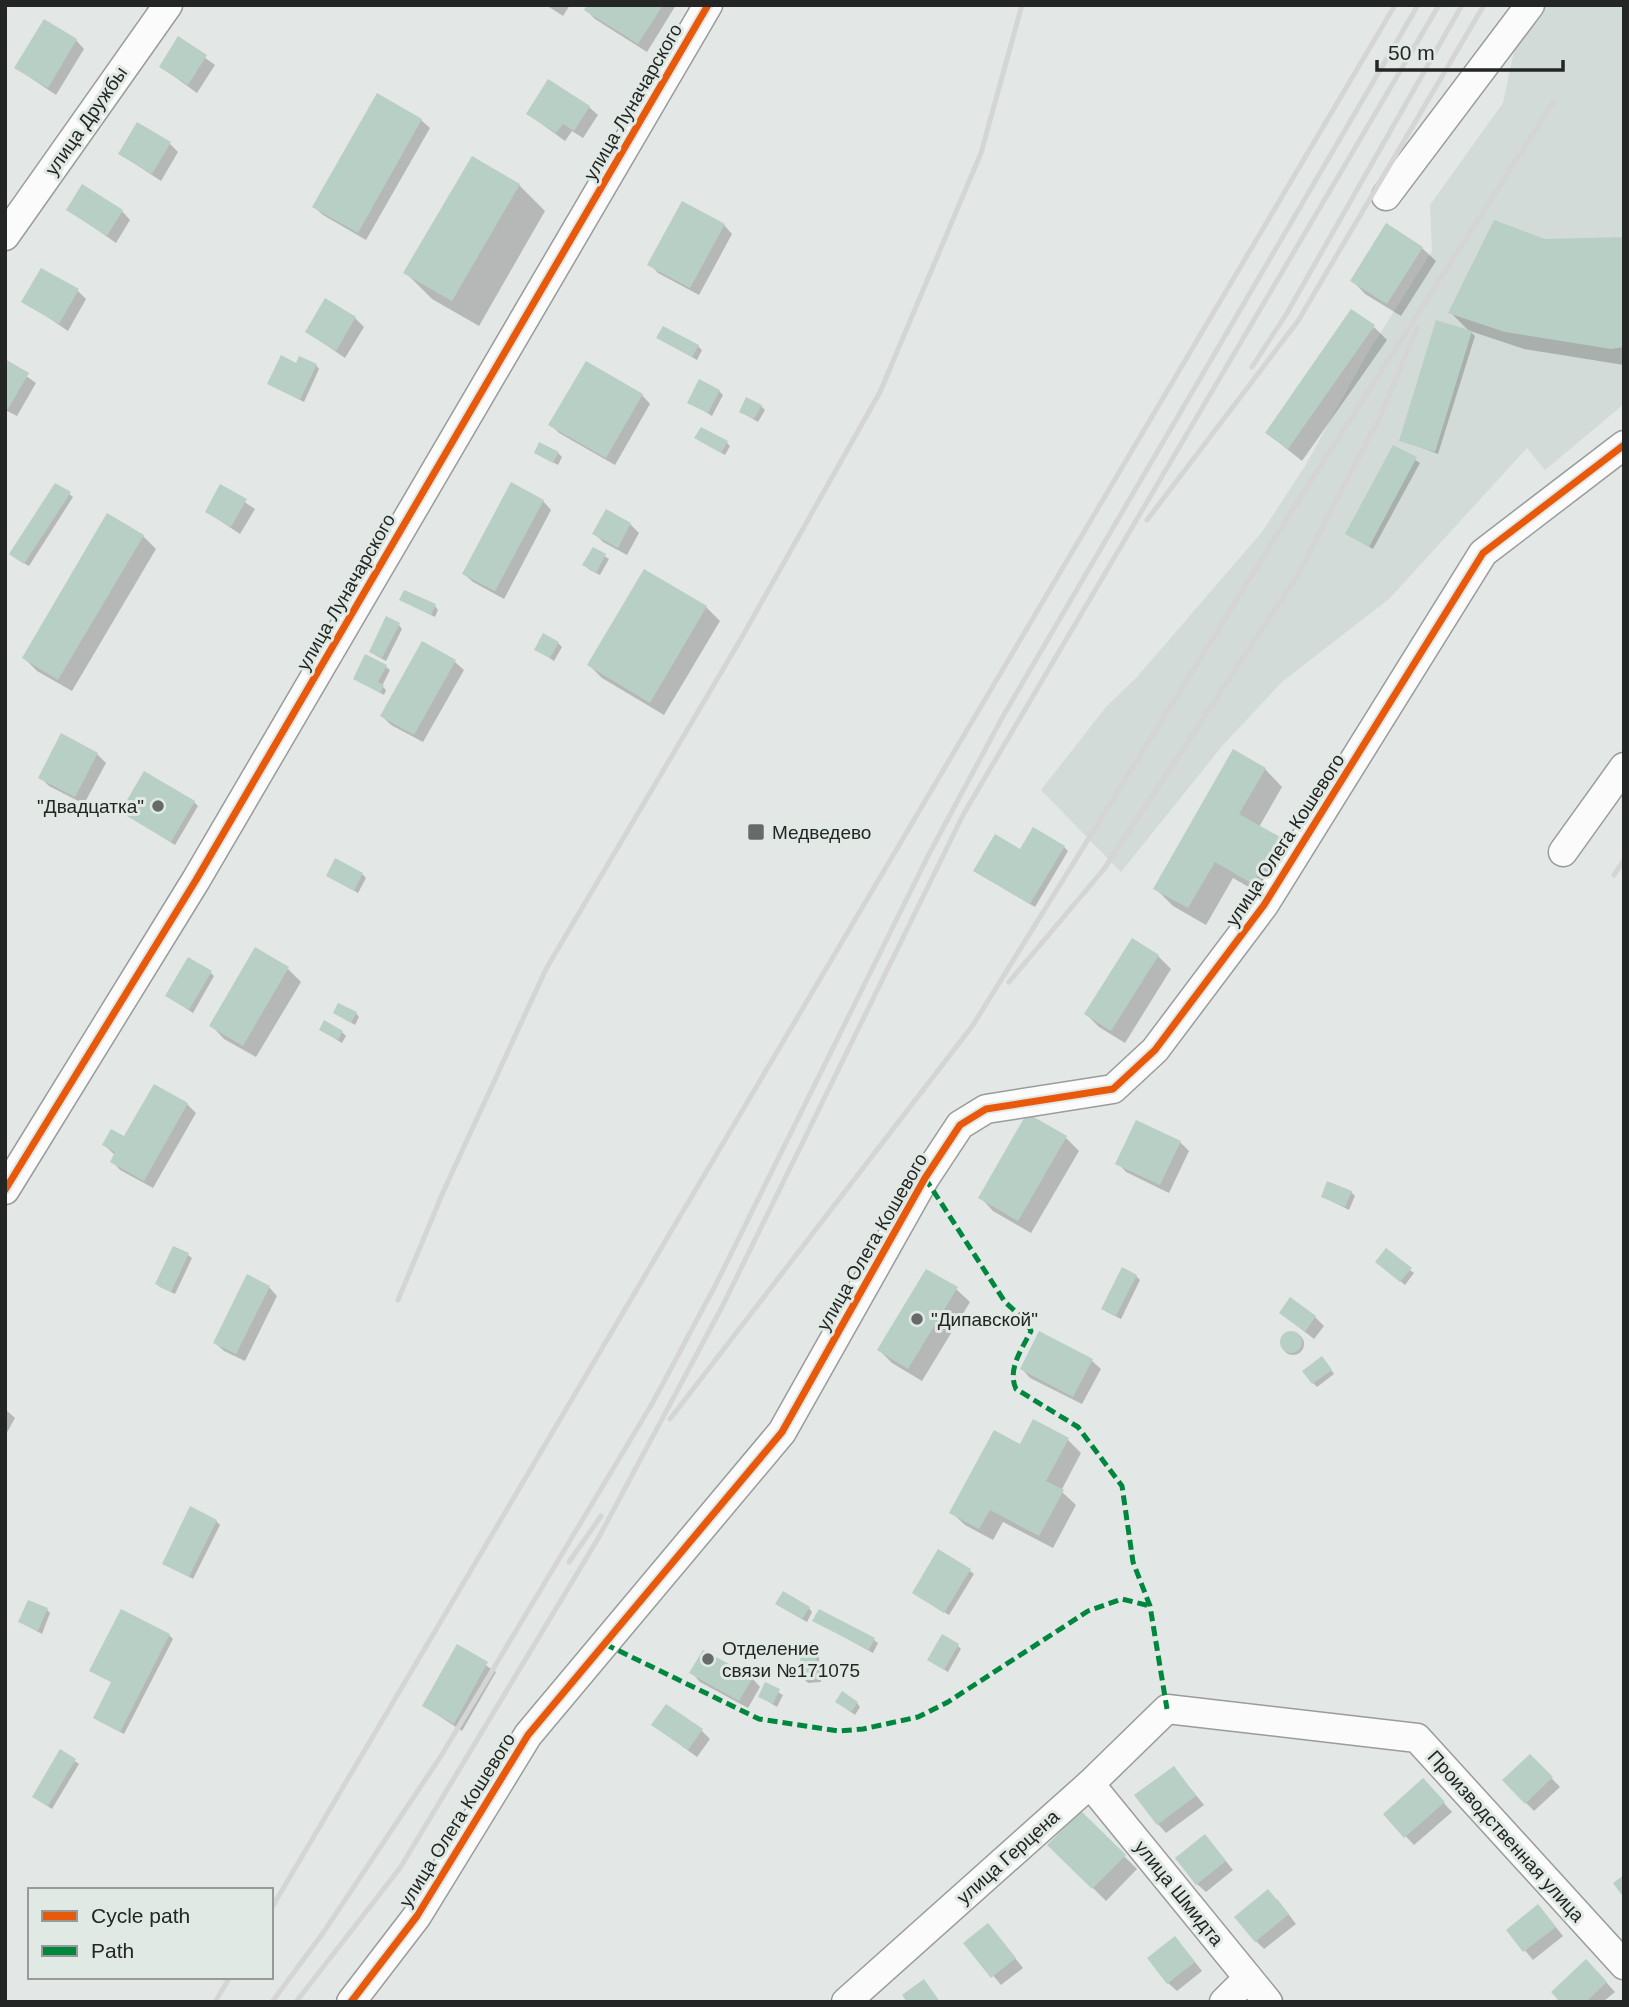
<svg xmlns="http://www.w3.org/2000/svg" width="1629" height="2007" font-family="Arial,sans-serif">
  <style>
    .built { fill: #d2dbd7 }
    .shadow { fill: #0003 }
    .building { fill: #b8cfc5 }
    .lines { fill: none; stroke-linecap: round; stroke-linejoin: round }
    .minor-casing { stroke: #999c9a; stroke-width: 31 }
    .minor { stroke: #fbfbfb; stroke-width: 28 }
    .rail { stroke: #d4d5d4; stroke-width: 5 }
    .quiet { stroke: #00873e; stroke-width: 5; stroke-dasharray: 10 5; stroke-linecap: butt }
    .cycleway-casing { stroke: #e1e9e5; stroke-width: 11 }
    .cycleway { stroke: #e8590c; stroke-width: 7 }
    .poi-dot { fill: #666a68; stroke: #e1e9e5; stroke-width: 2.5 }
    .labels { text-anchor: middle; dominant-baseline: central; stroke-width: 6; stroke-linejoin: round; paint-order: stroke }
    .street-label { font-size: 19px; fill: #232624; stroke: #e1e9e5 }
    .poi-label { font-size: 19px; fill: #232624; stroke: #e1e9e5; text-anchor: start }
  </style>
  <rect width="100%" height="100%" fill="#e3e7e5"/>
  <path class="built" d="M1533,5H1624V404L1545,470L1527,448L1389,599L1283,681L1223,745L1121,872L1041,790L1106,707L1137,677L1262,532L1305,466L1367,354L1432,251L1430,205L1503,103L1518,32Z"/>
  <g class="shadow">
    <path d="M546,5H570L563,16Z"/>
    <path d="M589,5H676L647,52L595,19L586,10Z"/>
    <path d="M179,39L215,65L197,93L161,67Z"/>
    <path d="M76,40L84,49L56,95L16,68Z"/>
    <path d="M589,107L598,115L583,138L572,131L565,141L528,114Z"/>
    <path d="M421,120L430,128L366,240L323,215L314,207Z"/>
    <path d="M169,143L178,152L161,181L120,154Z"/>
    <path d="M519,185L545,211L479,326L432,299L406,273Z"/>
    <path d="M69,210L122,211L130,220L116,243Z"/>
    <path d="M724,225L732,234L699,295L658,273L650,264Z"/>
    <path d="M1387,225L1422,248L1436,261L1401,316L1365,294L1352,280Z"/>
    <path d="M1624,239V365L1524,349L1470,331L1475,336L1438,454L1401,440L1470,332L1450,312L1545,241Z"/>
    <path d="M78,291L86,299L68,331L24,301Z"/>
    <path d="M355,318L364,327L345,358L307,332Z"/>
    <path d="M1374,327L1387,340L1302,461L1267,433Z"/>
    <path d="M658,338L698,346L702,350L697,360Z"/>
    <path d="M5,361L36,383L17,416L5,410Z"/>
    <path d="M316,365L319,369L304,402L269,384Z"/>
    <path d="M719,391L723,395L712,416L689,402Z"/>
    <path d="M642,395L650,404L615,465L559,433L551,425Z"/>
    <path d="M761,406L765,410L758,422L741,412Z"/>
    <path d="M696,438L727,443L730,446L725,455Z"/>
    <path d="M1394,447L1420,463L1373,549L1348,534Z"/>
    <path d="M536,453H558L562,457L558,465Z"/>
    <path d="M221,486L255,509L240,534L207,512Z"/>
    <path d="M69,494L73,497L29,566L15,558Z"/>
    <path d="M543,501L551,510L504,599L473,582L464,574Z"/>
    <path d="M607,512L630,524L639,533L627,555L603,542L595,534Z"/>
    <path d="M143,536L156,549L72,691L37,671L24,658Z"/>
    <path d="M593,549L609,559L600,575L588,569Z"/>
    <path d="M645,571L706,607L720,621L664,715L602,678L589,665Z"/>
    <path d="M401,600L435,606L438,610L435,617Z"/>
    <path d="M399,625L402,629L386,661L375,655L371,651Z"/>
    <path d="M558,643L562,647L554,661L536,649Z"/>
    <path d="M423,644L455,662L464,670L423,742L391,725L382,716Z"/>
    <path d="M386,667L390,670L382,686L386,690L384,695L355,678Z"/>
    <path d="M97,754L106,763L84,804L49,786L40,777Z"/>
    <path d="M1265,769L1282,787L1259,827L1279,838L1296,856L1271,900L1233,878L1206,925L1173,906L1155,888Z"/>
    <path d="M194,802L198,806L175,845L122,812Z"/>
    <path d="M1064,847L1068,851L1035,907L979,874L1020,851Z"/>
    <path d="M362,874L366,878L358,893L328,875Z"/>
    <path d="M1158,956L1171,969L1125,1043L1099,1027L1086,1014Z"/>
    <path d="M288,969L301,982L256,1057L224,1039L211,1025Z"/>
    <path d="M211,973L214,976L193,1013L167,996Z"/>
    <path d="M335,1013H356L359,1017L355,1025Z"/>
    <path d="M321,1030L342,1032L346,1036L342,1043Z"/>
    <path d="M187,1104L196,1113L153,1188L120,1170L112,1161L115,1155L104,1145L125,1139Z"/>
    <path d="M1066,1138L1079,1151L1031,1233L993,1211L980,1197Z"/>
    <path d="M1180,1142L1189,1151L1169,1193L1126,1172L1118,1163Z"/>
    <path d="M1351,1192L1355,1196L1349,1210L1323,1197Z"/>
    <path d="M188,1255L192,1258L175,1294L160,1287L157,1284Z"/>
    <path d="M1381,1265L1410,1270L1414,1273L1405,1285Z"/>
    <path d="M1136,1276L1140,1280L1121,1319L1107,1312L1103,1309Z"/>
    <path d="M269,1287L277,1296L245,1361L224,1351L215,1343Z"/>
    <path d="M956,1289L970,1302L922,1381L892,1363L879,1350Z"/>
    <path d="M1281,1313L1315,1317L1324,1326L1314,1339Z"/>
    <circle cx="1293" cy="1344" r="11"/>
    <path d="M1040,1334L1092,1361L1101,1369L1082,1404L1030,1378L1022,1369Z"/>
    <path d="M1326,1362L1334,1374L1317,1387L1313,1383Z"/>
    <path d="M5,1409L15,1418L5,1436Z"/>
    <path d="M1034,1421L1068,1440L1081,1453L1061,1491L1076,1505L1053,1548L1003,1522L993,1540L965,1525L951,1512L1020,1446Z"/>
    <path d="M216,1521L220,1525L193,1579L164,1563Z"/>
    <path d="M970,1571L974,1574L949,1615L918,1596Z"/>
    <path d="M781,1607L809,1608L812,1612L807,1622Z"/>
    <path d="M47,1610L50,1613L42,1634L20,1622Z"/>
    <path d="M815,1621L874,1640L878,1643L873,1653Z"/>
    <path d="M169,1635L173,1639L124,1734L99,1721L95,1717L113,1683L91,1671Z"/>
    <path d="M814,1644L818,1647L821,1682L808,1683L804,1679Z"/>
    <path d="M957,1645L961,1649L948,1672L929,1660Z"/>
    <path d="M458,1647L496,1672L462,1731L424,1706Z"/>
    <path d="M692,1673L752,1678L760,1687L748,1708L700,1682Z"/>
    <path d="M766,1685L783,1695L777,1707L761,1697Z"/>
    <path d="M857,1703L860,1707L855,1715L841,1705Z"/>
    <path d="M653,1725L701,1730L710,1739L697,1757Z"/>
    <path d="M61,1752L79,1764L52,1809L38,1800Z"/>
    <path d="M1530,1756L1560,1787L1534,1811L1504,1780Z"/>
    <path d="M1174,1768L1204,1805L1166,1833L1158,1824Z"/>
    <path d="M1431,1789L1452,1812L1414,1845L1385,1814Z"/>
    <path d="M1081,1813L1137,1869L1106,1901L1050,1845Z"/>
    <path d="M1213,1845L1233,1870L1206,1892L1197,1884Z"/>
    <path d="M1277,1899L1296,1924L1264,1949L1256,1941Z"/>
    <path d="M1546,1915L1563,1936L1533,1960L1508,1930Z"/>
    <path d="M996,1934L1023,1968L1001,1985L966,1943Z"/>
    <path d="M1183,1947L1202,1971L1177,1991L1168,1983Z"/>
    <path d="M1595,1970L1615,1992L1603,2002H1562Z"/>
  </g>
  <g class="building">
    <path d="M587,5H663L638,44L584,10Z"/>
    <path d="M44,19L77,39L48,88L14,68Z"/>
    <path d="M178,36L207,55L188,85L159,67Z"/>
    <path d="M548,79L590,106L574,131L563,124L556,133L526,114Z"/>
    <path d="M377,93L422,119L358,233L312,207Z"/>
    <path d="M137,122L171,142L152,174L118,154Z"/>
    <path d="M472,156L520,184L452,301L403,273Z"/>
    <path d="M82,184L123,210L107,236L66,210Z"/>
    <path d="M682,201L725,224L690,288L647,265Z"/>
    <path d="M1494,220L1545,239L1624,237V347L1611,349L1505,332L1448,313Z"/>
    <path d="M1386,223L1423,247L1387,304L1350,281Z"/>
    <path d="M41,268L79,289L59,324L21,302Z"/>
    <path d="M325,298L356,317L336,351L305,332Z"/>
    <path d="M1351,309L1375,325L1288,449L1265,433Z"/>
    <path d="M1436,320L1472,331L1435,452L1399,441Z"/>
    <path d="M663,326L699,345L692,357L656,338Z"/>
    <path d="M281,355L296,363L299,356L317,364L300,400L267,384Z"/>
    <path d="M5,359L29,373L8,409L5,408Z"/>
    <path d="M586,361L643,394L606,458L548,425Z"/>
    <path d="M699,379L720,390L708,413L687,403Z"/>
    <path d="M746,397L762,405L754,419L739,412Z"/>
    <path d="M701,427L728,441L721,453L694,438Z"/>
    <path d="M539,442L559,452L553,463L534,453Z"/>
    <path d="M1393,445L1417,457L1369,547L1345,534Z"/>
    <path d="M511,482L544,500L495,591L462,574Z"/>
    <path d="M55,483L71,492L24,564L9,554Z"/>
    <path d="M220,484L247,499L231,527L205,512Z"/>
    <path d="M606,509L631,523L618,548L592,534Z"/>
    <path d="M107,513L144,535L58,680L22,658Z"/>
    <path d="M593,547L606,554L596,573L582,565Z"/>
    <path d="M644,569L707,606L650,703L587,665Z"/>
    <path d="M404,590L436,604L431,615L399,600Z"/>
    <path d="M386,616L400,623L382,658L369,652Z"/>
    <path d="M543,633L559,642L550,658L534,650Z"/>
    <path d="M422,641L456,660L414,735L380,716Z"/>
    <path d="M365,654L387,665L378,682L384,685L380,693L353,679Z"/>
    <path d="M61,733L98,753L75,797L38,778Z"/>
    <path d="M1233,749L1266,768L1239,814L1280,837L1253,884L1215,862L1188,908L1153,889Z"/>
    <path d="M144,771L195,801L171,842L120,812Z"/>
    <path d="M1033,827L1065,846L1030,904L973,871L995,834L1020,849Z"/>
    <path d="M335,858L363,873L354,891L326,876Z"/>
    <path d="M1132,938L1159,955L1111,1031L1084,1014Z"/>
    <path d="M255,947L289,967L243,1046L209,1026Z"/>
    <path d="M188,957L212,971L189,1010L165,996Z"/>
    <path d="M338,1003L357,1012L351,1023L333,1013Z"/>
    <path d="M324,1020L343,1031L338,1040L319,1030Z"/>
    <path d="M154,1084L188,1103L144,1181L110,1162L115,1152L102,1145L111,1129L124,1136Z"/>
    <path d="M1027,1113L1067,1136L1018,1221L978,1198Z"/>
    <path d="M1136,1120L1181,1141L1160,1185L1115,1164Z"/>
    <path d="M1327,1181L1352,1191L1345,1207L1321,1197Z"/>
    <path d="M173,1246L189,1253L171,1292L155,1284Z"/>
    <path d="M1386,1248L1412,1268L1400,1282L1375,1262Z"/>
    <path d="M1122,1267L1137,1275L1116,1316L1101,1309Z"/>
    <path d="M926,1269L958,1287L908,1369L877,1350Z"/>
    <path d="M247,1274L270,1286L236,1354L213,1343Z"/>
    <path d="M1290,1297L1316,1316L1305,1332L1279,1313Z"/>
    <circle cx="1291" cy="1342" r="11"/>
    <path d="M1039,1331L1093,1359L1073,1397L1020,1369Z"/>
    <path d="M1322,1356L1332,1370L1312,1384L1302,1371Z"/>
    <path d="M1033,1419L1069,1438L1046,1481L1064,1490L1039,1536L990,1510L979,1529L949,1513L994,1430L1020,1444Z"/>
    <path d="M190,1506L217,1520L189,1577L162,1564Z"/>
    <path d="M938,1549L971,1569L944,1613L912,1593Z"/>
    <path d="M783,1591L810,1607L802,1619L775,1604Z"/>
    <path d="M28,1600L48,1608L38,1631L18,1622Z"/>
    <path d="M121,1609L170,1634L120,1732L93,1718L111,1682L89,1671Z"/>
    <path d="M819,1609L875,1638L869,1650L812,1621Z"/>
    <path d="M942,1634L959,1644L944,1670L927,1660Z"/>
    <path d="M815,1642L818,1679L802,1680L799,1643Z"/>
    <path d="M457,1644L488,1662L454,1724L422,1706Z"/>
    <path d="M703,1650L753,1677L739,1701L689,1673Z"/>
    <path d="M765,1682L780,1689L773,1704L758,1697Z"/>
    <path d="M842,1691L858,1702L851,1712L835,1702Z"/>
    <path d="M666,1704L703,1729L688,1750L651,1725Z"/>
    <path d="M60,1749L76,1759L48,1806L32,1797Z"/>
    <path d="M1530,1754L1553,1777L1525,1804L1502,1780Z"/>
    <path d="M1174,1766L1196,1796L1157,1825L1134,1795Z"/>
    <path d="M1423,1778L1445,1802L1404,1838L1383,1814Z"/>
    <path d="M1081,1811L1126,1855L1092,1889L1047,1845Z"/>
    <path d="M1205,1834L1226,1861L1196,1885L1175,1858Z"/>
    <path d="M1624,1875V1898L1613,1883Z"/>
    <path d="M1268,1889L1289,1914L1255,1942L1234,1917Z"/>
    <path d="M1538,1904L1556,1927L1523,1952L1506,1930Z"/>
    <path d="M988,1923L1016,1958L991,1978L963,1943Z"/>
    <path d="M1175,1936L1195,1962L1167,1984L1147,1958Z"/>
    <path d="M1586,1959L1607,1982L1586,2002H1560L1551,1992Z"/>
    <path d="M924,1979L940,2002H907L902,1995Z"/>
  </g>
  <g class="lines">
    <g class="minor-casing">
      <g id="minor">
        <path d="M1386,196L1530,5"/>
        <path d="M5,236L168,5"/>
        <path d="M1563,852L1624,767"/>
        <path d="M5,1190L196,880L708,5"/>
        <path d="M1090,1784L1268,2002"/>
        <path d="M351,2002L417,1916L528,1735L782,1432L925,1178L960,1125L986,1109L1113,1089L1155,1050L1264,905L1483,553L1624,445"/>
        <path d="M846,2002L1090,1784L1167,1709L1417,1738L1624,1965"/>
        <path d="M1224,2002L1248,1978"/>
      </g>
    </g>
    <use href="#minor" class="minor"/>
    <g class="rail">
      <path d="M1252,367L1287,313L1462,5"/>
      <path d="M1147,520L1298,321L1484,5"/>
      <path d="M1614,875L1624,860"/>
      <path d="M1009,982L1104,869L1297,576L1380,417L1417,328"/>
      <path d="M398,1300L444,1190L546,969L742,637L880,392L981,153L1022,5"/>
      <path d="M670,1419L973,1025L1293,509L1554,101"/>
      <path d="M569,1562L601,1516"/>
      <path d="M271,1909L1395,5"/>
      <path d="M215,2002L230,1977"/>
      <path d="M272,2002L323,1933L441,1756L653,1402L715,1286L929,854L1002,718L1418,5"/>
      <path d="M296,2002L400,1868L599,1537L723,1305L963,815L1439,5"/>
    </g>
    <g class="quiet">
      <path d="M925,1178L1005,1302L1026,1321L1031,1331C1022,1349 1007,1369 1016,1389L1078,1427L1122,1486L1133,1562L1150,1606L1167,1709"/>
      <path d="M605,1644L759,1719L839,1731L863,1729L918,1717L948,1702L1088,1611L1122,1599L1150,1606"/>
    </g>
    <g class="cycleway-casing">
      <g id="cycleway">
        <path d="M5,1190L196,880L708,5"/>
        <path d="M351,2002L417,1916L528,1735L782,1432L925,1178L960,1125L986,1109L1113,1089L1155,1050L1264,905L1483,553L1624,445"/>
      </g>
    </g>
    <use href="#cycleway" class="cycleway"/>
  </g>
  <g class="poi-dot">
    <circle cx="158" cy="806" r="7"/>
    <rect x="747" y="823" width="18" height="18" rx="3.5"/>
    <circle cx="917" cy="1319" r="7"/>
    <circle cx="708" cy="1659" r="7"/>
  </g>
  <g class="labels">
    <g class="street-label">
      <text transform="translate(633 102) rotate(-60)">улица Луначарского</text>
      <text transform="translate(86 121) rotate(-55)">улица Дружбы</text>
      <text transform="translate(346 592) rotate(-60)">улица Луначарского</text>
      <text transform="translate(1285 840) rotate(-57)">улица Олега Кошевого</text>
      <text transform="translate(872 1242) rotate(-60)">улица Олега Кошевого</text>
      <text transform="translate(457 1820) rotate(-58)">улица Олега Кошевого</text>
      <text transform="translate(1506 1836) rotate(48)">Производственная улица</text>
      <text transform="translate(1008 1857) rotate(-42)">улица Герцена</text>
      <text transform="translate(1179 1893) rotate(51)">улица Шмидта</text>
    </g>
    <g class="poi-label">
      <text x="144" y="806" text-anchor="end">"Двадцатка"</text>
      <text x="772" y="832">Медведево</text>
      <text x="931" y="1319">"Дипавской"</text>
      <text x="722" y="1648">Отделение<tspan x="722" dy="22">связи №171075</tspan></text>
    </g>
  </g>
  <rect width="1629" height="2007" fill="none" stroke="#232624" stroke-width="14"/>
  <rect x="28" y="1888" width="245" height="91" fill="#e1e9e5" stroke="#959b98" stroke-width="2"/>
  <rect x="42" y="1911" width="35" height="10" fill="#e8590c" stroke="#959b98" stroke-width="2"/>
  <text x="91" y="1923" font-size="21" fill="#232624">Cycle path</text>
  <rect x="42" y="1946" width="35" height="10" fill="#00873e" stroke="#959b98" stroke-width="2"/>
  <text x="91" y="1958" font-size="21" fill="#232624">Path</text>
  <path d="M1377 60v10h186v-10" fill="none" stroke="#232624" stroke-width="3.5"/>
  <text x="1388" y="60" font-size="21" fill="#232624" stroke="#e1e9e5" stroke-width="5" paint-order="stroke">50 m</text>
</svg>
